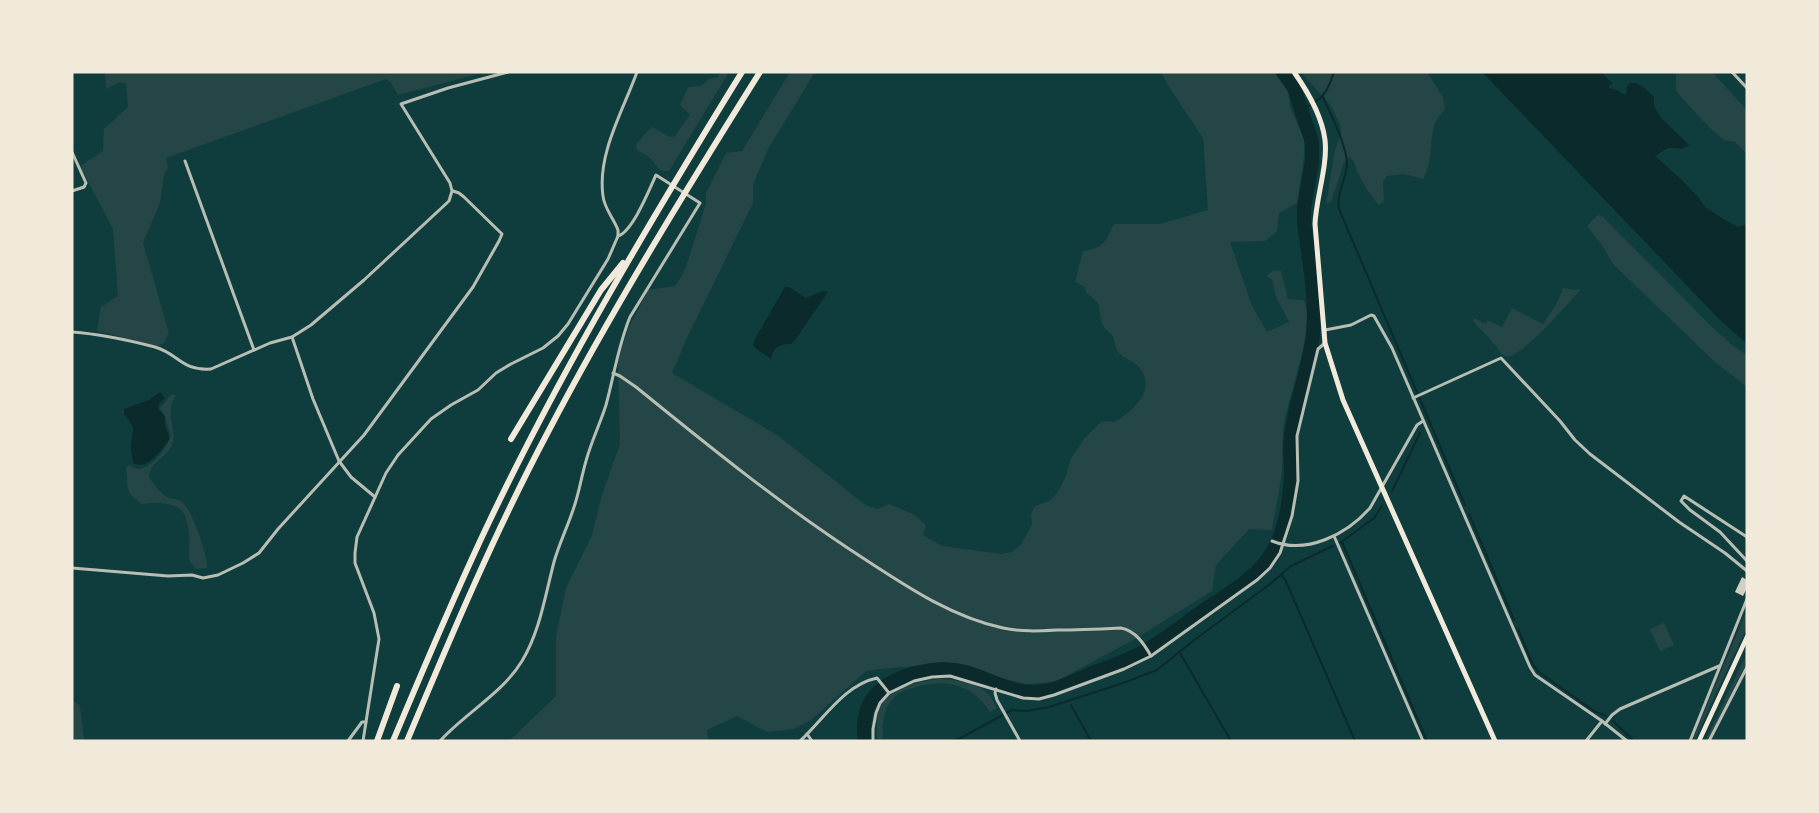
<svg xmlns="http://www.w3.org/2000/svg" width="1819" height="813" font-family="'DejaVu Sans',sans-serif">
  <style>
    .green { fill: #244646 }
    .water { fill: #0a2a2b }
    .lines { fill: none; stroke-linecap: round; stroke-linejoin: round }
    .stream { stroke: #0a2a2b; stroke-width: 2 }
    .river { stroke: #0a2a2b; stroke-width: 14 }
    .building { fill: #cfcfc3 }
    .minor { stroke: #b8beb3; stroke-width: 3 }
    .secondary { stroke: #f1e9da; stroke-width: 4.5 }
    .primary { stroke: #f1e9da; stroke-width: 5 }
    .motorway { stroke: #f1e9da; stroke-width: 6 }
  </style>
  <rect width="100%" height="100%" fill="#0f3d3e"/>
  <g class="green">
    <path d="M105,72H486L398,95L391,83L386,79L166,158L168,167L164,175L160,203L143,243L169,333L164,343L158,346L97,331L101,307L118,296L113,229L80,166L103,151L104,129L128,107L126,84L120,82L106,89Z"/>
    <path d="M721,72H729L669,171C656,172 658,165 650,158C646,155 641,152 637,150L636,144L652,127L670,137L675,136L690,115L680,105L688,87L701,86L709,79L718,77Z"/>
    <path d="M790,72H815L768,149L753,185V203L687,338L672,373L777,435L867,506L878,509L889,504L913,514L926,525L923,535L942,546L1001,554L1012,552L1021,545L1032,524L1031,514L1035,506L1049,501L1058,492L1066,476L1071,458L1084,439L1101,422L1106,421L1115,422C1135,409 1160,387 1136,364C1131,360 1124,358 1120,354C1115,349 1115,343 1113,337C1111,332 1106,331 1104,327C1100,321 1100,310 1099,304L1086,292L1085,287L1075,282L1083,251C1104,248 1105,242 1114,224H1160L1208,210L1203,138L1171,90L1161,72H1274L1289,90L1290,107L1304,139V157L1297,203L1279,213L1277,231L1265,241L1230,242L1252,306L1267,332L1289,322L1276,297L1272,279L1266,276L1274,270L1281,271L1288,299L1304,300C1316,328 1289,392 1284,425C1281,440 1283,455 1282,471C1280,490 1275,510 1272,530L1249,529L1216,565L1212,591L1135,639L1055,682L1025,684L950,664L889,668L866,671L811,720L794,729L767,732L737,716L707,730L708,741H509L556,696V637L566,588L592,535L602,495L620,444L618,361L628,329L648,290L675,286L683,274L688,261L706,203V193L726,153L742,151Z"/>
    <path d="M1301,72H1427L1443,97L1445,109C1442,113 1438,117 1436,121C1428,139 1434,160 1423,179L1404,174L1387,176L1383,181L1384,201L1379,205C1371,196 1364,186 1359,175C1355,168 1356,162 1350,157L1344,162L1331,202L1326,204L1335,150L1341,133L1340,124L1331,106Z"/>
    <path d="M1676,72H1712L1747,110V154L1735,142L1724,140L1710,128L1684,100L1676,91Z"/>
    <path d="M1598,215L1602,216L1713,328L1733,346L1747,355V387L1714,361L1613,264L1602,245L1587,226Z"/>
    <path d="M1563,288L1574,290L1581,289C1571,300 1519,362 1505,356C1501,355 1500,352 1498,349C1491,339 1481,330 1473,321L1474,318L1486,324L1487,320L1502,327L1512,308L1543,324L1557,303Z"/>
    <path d="M172,394L176,396C162,414 180,430 171,447C164,459 150,462 149,477C154,484 160,494 169,498C173,499 179,499 182,502C191,508 209,558 207,568L196,569L189,560C190,548 190,522 183,512C176,502 153,502 142,504C123,490 129,488 126,468L129,465C131,466 136,469 138,469C152,469 168,446 171,435C166,425 167,417 160,408Z"/>
    <path d="M1747,610V627L1694,741H1692Z"/>
    <path d="M1664,623L1674,645L1660,651L1650,629Z"/>
    <path d="M1747,653V662L1707,741H1705Z"/>
    <path d="M939,679C954,680 975,682 986,692C991,696 994,703 997,708L990,712C973,685 947,678 916,687C905,690 895,693 889,704C882,715 882,729 883,741H877C877,730 876,718 880,707C890,687 919,682 939,679Z"/>
    <path d="M72,700L80,706L84,741H72Z"/>
  </g>
  <g class="water">
    <path d="M1482,72H1601L1613,84L1609,85V88L1617,90L1625,95L1627,92L1626,89L1629,83C1642,82 1645,89 1654,97V106L1661,118L1689,145C1679,152 1678,147 1669,148C1664,149 1659,154 1655,156L1682,180L1698,197L1705,207L1725,220L1738,227L1747,224V344L1719,319Z"/>
    <path d="M785,287H789L806,298L823,291L828,292L795,340L791,344C780,343 772,348 771,359L755,348L753,345L755,339Z"/>
    <path d="M160,392L165,398L159,404L158,409L165,416C163,427 170,434 169,440C161,450 148,471 133,463C133,458 131,452 131,447C132,428 138,431 124,414V409L149,400Z"/>
  </g>
  <g class="lines">
    <g class="stream">
      <path d="M1323,97C1331,115 1346,144 1347,163C1347,179 1336,192 1339,209L1465,505"/>
      <path d="M1301,110C1322,100 1327,94 1334,72"/>
      <path d="M1392,491L1420,433"/>
      <path d="M1469,514L1514,620"/>
      <path d="M1342,542L1427,741"/>
      <path d="M1340,543L1374,518L1382,506"/>
      <path d="M1281,575L1285,579L1355,741"/>
      <path d="M1518,629L1533,665L1539,672L1594,711L1606,716"/>
      <path d="M1180,653L1231,741"/>
      <path d="M1071,705L1091,741"/>
      <path d="M1613,721L1634,741"/>
      <path d="M955,741L1012,710L1027,711L1049,707L1123,683L1157,670L1193,641L1270,584L1291,566L1333,546"/>
    </g>
    <path class="river" d="M865,741C863,728 864,713 871,701C887,675 936,664 965,672C988,678 1011,693 1035,692C1056,691 1076,680 1095,672C1109,667 1123,662 1137,655C1158,645 1178,629 1197,615C1223,597 1257,579 1273,551C1286,529 1290,498 1291,472C1291,460 1289,448 1291,436C1295,402 1309,369 1313,334C1317,299 1308,257 1304,221V208L1312,161V142L1294,88L1283,72"/>
  </g>
  <path class="building" d="M1742,577L1747,580V588L1743,596L1735,592Z"/>
  <g class="lines">
    <g class="minor">
      <path d="M1732,72L1747,88"/>
      <path d="M72,152L86,183L84,187L72,191"/>
      <path d="M185,161L254,350"/>
      <path d="M1325,330L1351,325L1371,315L1374,316L1392,348L1530,667L1535,675L1602,721L1627,741"/>
      <path d="M72,332C100,334 128,340 155,347C179,354 181,371 211,369L270,343L292,337L311,325L364,280L449,201L452,191L450,183L401,104L448,88L508,72"/>
      <path d="M292,337L313,399L339,461L351,477L375,497"/>
      <path d="M613,373L620,376L636,387C711,448 785,508 866,560C909,588 952,617 1003,628C1021,632 1039,631 1058,630C1079,630 1100,629 1121,628C1136,631 1144,644 1151,656"/>
      <path d="M1413,398L1501,358L1560,421L1575,440L1590,454L1679,522L1725,553L1747,571"/>
      <path d="M1334,536L1423,741"/>
      <path d="M1747,537L1684,496L1681,501L1690,510L1720,532L1747,561"/>
      <path d="M1272,541C1307,555 1347,534 1370,508L1417,425L1423,421"/>
      <path d="M72,568L168,576L192,575L203,578L218,575L243,563L259,553L278,529L364,435L473,287L499,241L502,234L464,197L459,193L453,191"/>
      <path d="M996,689L995,693L997,700L1020,741"/>
      <path d="M1605,724L1612,715L1620,709L1719,666"/>
      <path d="M807,734L812,741"/>
      <path d="M348,741L362,722H366"/>
      <path d="M363,741L379,639L374,613L355,563V553L357,537L386,473L398,455L431,419L451,405L478,390L496,373L511,364L543,348L558,336L568,324L608,259L618,236V230C614,219 604,208 603,196C597,154 623,111 637,72"/>
      <path d="M440,741C465,713 502,694 522,661C540,631 545,596 554,562C559,544 567,528 573,510C579,494 581,478 586,461C591,442 600,424 606,405C614,376 618,346 630,317L700,203L656,175C649,190 633,231 618,236"/>
      <path d="M800,741C824,719 844,685 877,678L889,693"/>
      <path d="M873,741V729L876,713L880,703L889,693L914,681L932,677L950,676L1023,698L1039,699L1054,695L1124,669L1151,656L1257,580L1270,568L1280,553L1292,516L1298,481L1297,436L1318,349L1325,343"/>
      <path d="M1586,741L1602,721"/>
      <path d="M1690,741L1747,599"/>
      <path d="M1709,741L1747,667"/>
    </g>
    <path class="secondary" d="M1699,741L1747,637"/>
    <path class="primary" d="M1294,72C1308,92 1322,116 1325,140C1328,165 1316,198 1315,224L1325,343L1343,400L1495,741"/>
    <g class="motorway">
      <path d="M511,439L601,290L623,263"/>
      <path d="M377,741L397,686"/>
      <path d="M393,741C424,667 455,593 490,520C564,365 652,218 742,72"/>
      <path d="M407,741C451,636 495,532 548,432C613,308 686,190 760,72"/>
    </g>
  </g>
  <rect width="1819" height="813" fill="none" stroke="#f1e9da" stroke-width="147"/>
</svg>
